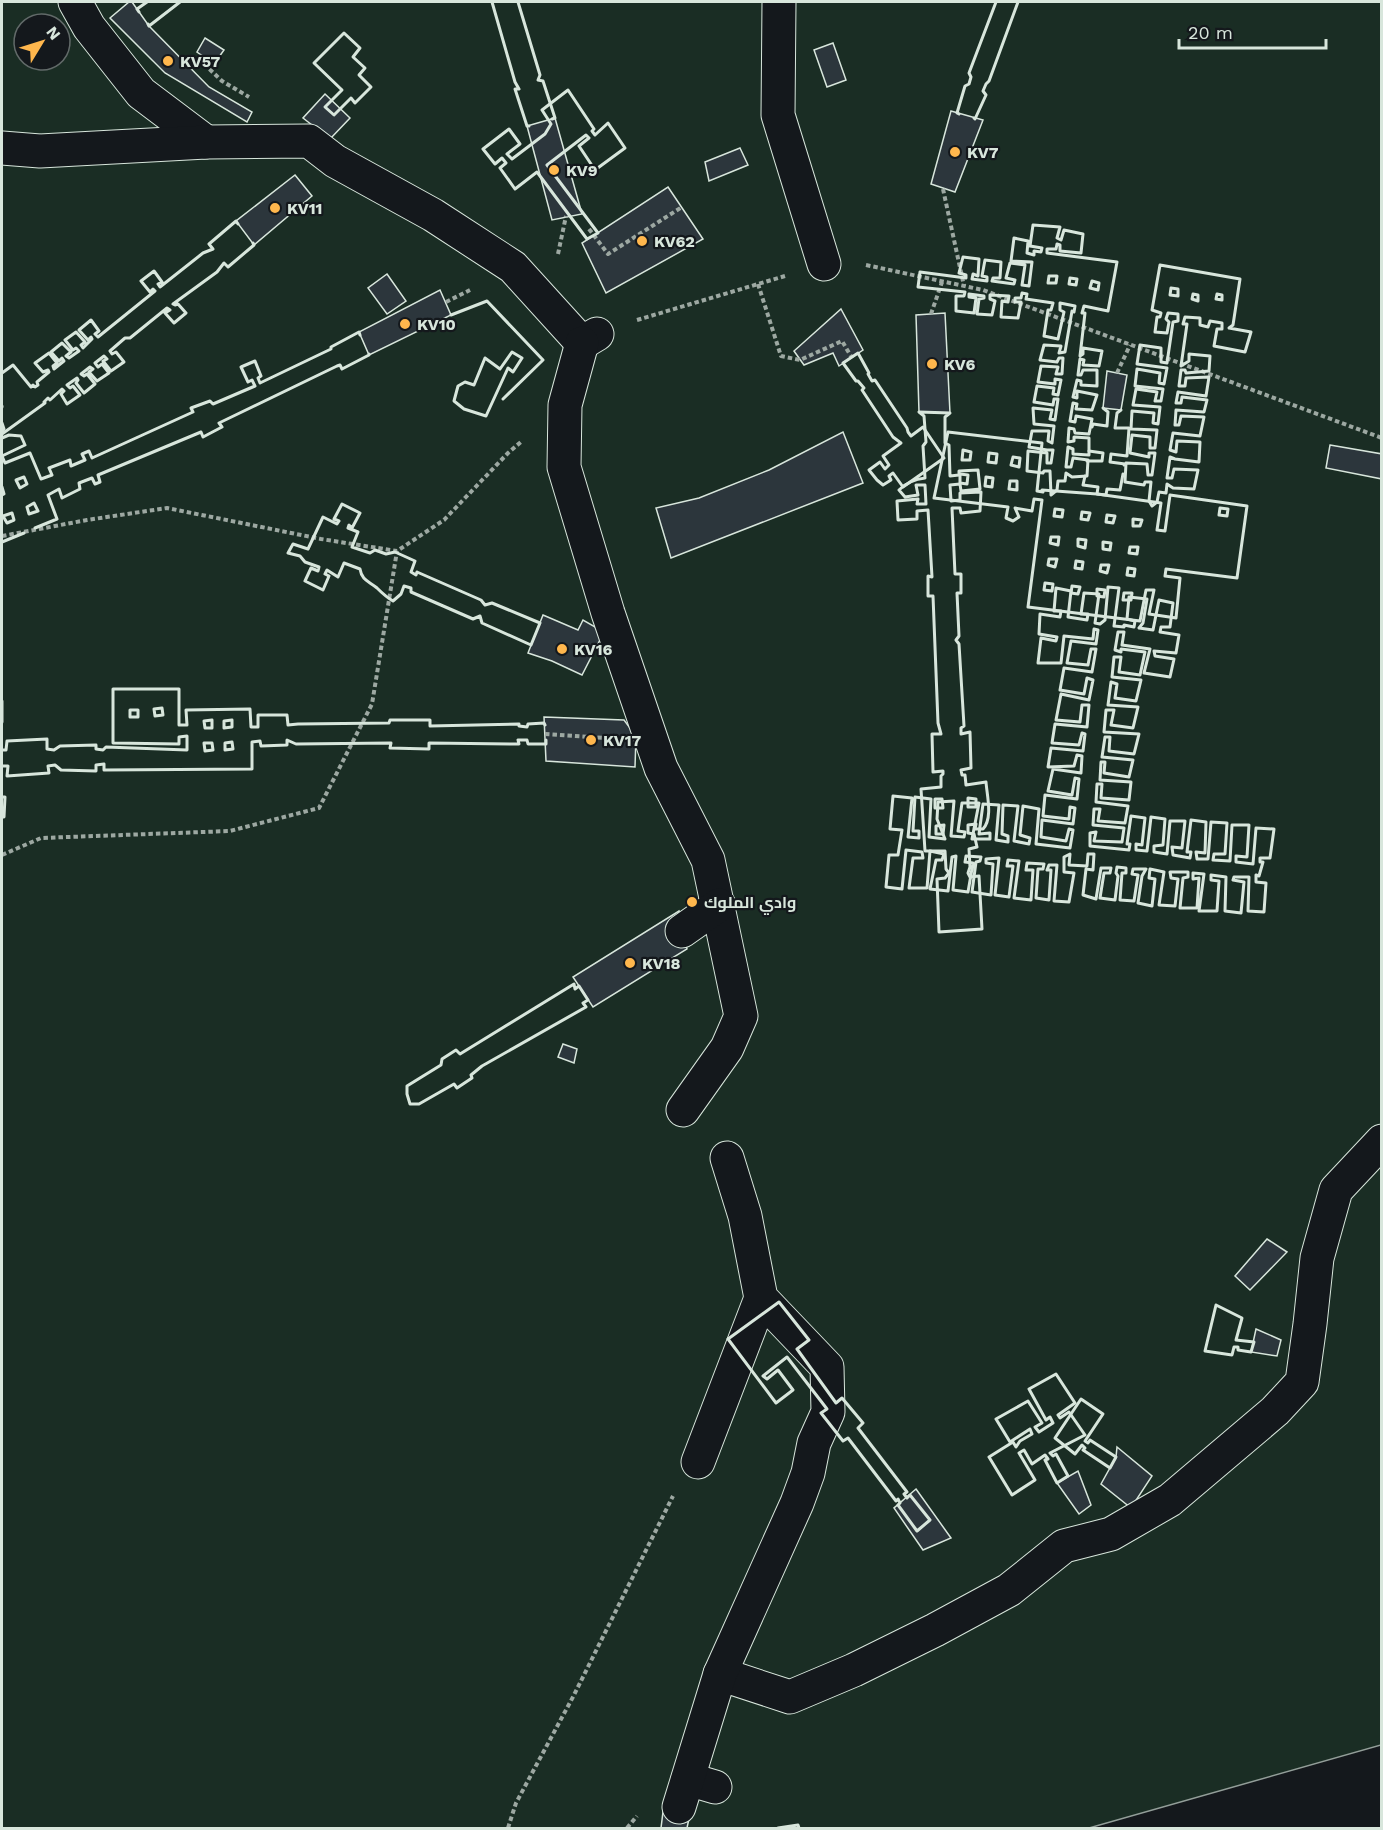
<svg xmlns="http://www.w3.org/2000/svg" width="1383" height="1830" font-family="'Work Sans',Cairo,sans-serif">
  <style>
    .green { fill: #1a2d24; stroke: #939e99; stroke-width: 1.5; fill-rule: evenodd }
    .building { fill: #2c363c; stroke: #d8e6dc; stroke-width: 1.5 }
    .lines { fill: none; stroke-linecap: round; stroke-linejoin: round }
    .minor-casing { stroke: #d8e6dc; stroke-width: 35 }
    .path { stroke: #9da8a2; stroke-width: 4; stroke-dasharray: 4.5 3; stroke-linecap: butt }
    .minor { stroke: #14181c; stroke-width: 33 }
    .wall { stroke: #d8e6dc; stroke-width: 3 }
    .poi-dot { fill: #ffb74d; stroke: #14181c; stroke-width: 2 }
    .labels { text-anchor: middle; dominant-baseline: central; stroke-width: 4.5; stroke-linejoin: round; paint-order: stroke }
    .poi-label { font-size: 16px; font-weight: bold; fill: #d8e6dc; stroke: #14181c; text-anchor: start }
  </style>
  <rect width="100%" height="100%" fill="#14181c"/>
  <path class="green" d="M2,2H1381V1745L1089,1828H2ZM24,24H60V60H24Z"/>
  <g class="building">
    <path d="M129,2H132L149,26L209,87L252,112L247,122L165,73L110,18Z"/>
    <path d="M205,38L224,50L214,64L197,52Z"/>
    <path d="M833,43L846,80L827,87L814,50Z"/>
    <path d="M325,94L350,118L330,139L303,118Z"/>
    <path d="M951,111L983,120L955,192L931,184Z"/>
    <path d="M555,118L582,214L552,220L527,126Z"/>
    <path d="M740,148L748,165L709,181L705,162Z"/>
    <path d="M295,175L312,196L254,245L236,221Z"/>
    <path d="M668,187L703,239L606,293L582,243Z"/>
    <path d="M387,274L406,301L387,314L368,288Z"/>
    <path d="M440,290L451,315L369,355L359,332Z"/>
    <path d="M841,309L863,350L839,366L833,353L804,365L794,351Z"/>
    <path d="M945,313L950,413L919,412L916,315Z"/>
    <path d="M1107,371L1127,375L1121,410L1103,408Z"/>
    <path d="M843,432L863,483L671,558L656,508L699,498L769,470Z"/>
    <path d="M1330,445L1382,454V479L1326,468Z"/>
    <path d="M543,615L578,630L583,620L604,632L582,675L552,661L528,653Z"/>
    <path d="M544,717L624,720L636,736L635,767L546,761Z"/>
    <path d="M679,911L687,949L593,1007L573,977Z"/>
    <path d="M563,1044L577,1049L574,1063L558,1057Z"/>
    <path d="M1267,1239L1287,1252L1250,1290L1235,1276Z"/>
    <path d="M1256,1329L1281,1340L1277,1356L1251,1352Z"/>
    <path d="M1117,1447L1152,1476L1131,1508L1101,1484L1116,1457Z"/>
    <path d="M1078,1471L1091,1505L1079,1514L1057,1483Z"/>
    <path d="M916,1489L951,1538L923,1550L894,1508Z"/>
    <path d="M664,1804L691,1809L687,1828H661Z"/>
  </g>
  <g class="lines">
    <g class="minor-casing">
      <g id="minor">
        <path d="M75,2L89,27L141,93L206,142"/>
        <path d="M779,2L778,115L824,264"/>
        <path d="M2,148L40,151L206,142L309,141L335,161L433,215L513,267L582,343L597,334"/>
        <path d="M582,343L565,405L564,467L608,613L661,768L708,860L741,1016L727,1048L683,1110"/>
        <path d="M682,931L719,905"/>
        <path d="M698,1462L761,1298"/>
        <path d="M720,1674L790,1697L854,1670L935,1630L1009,1590L1064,1546L1111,1534L1170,1500L1275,1411L1302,1382L1310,1324L1317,1258L1336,1190L1382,1141"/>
        <path d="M688,1779L715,1787"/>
        <path d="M679,1807L720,1674L797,1503L808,1473L814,1443L828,1412L827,1367L761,1298L745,1216L727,1158"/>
      </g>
    </g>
    <g class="path">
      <path d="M204,64L222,81L249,97"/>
      <path d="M943,189L964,286"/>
      <path d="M589,229L608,254L682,207"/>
      <path d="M558,254L566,216"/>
      <path d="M866,265L983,290L1382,438"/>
      <path d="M758,284L781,356L800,360L842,341L852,358"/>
      <path d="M446,302L470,290"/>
      <path d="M931,314L942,282"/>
      <path d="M637,320L785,276"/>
      <path d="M1117,373L1130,345"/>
      <path d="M2,536L87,520L167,508L321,539L397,551L444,520L508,453L522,441"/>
      <path d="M545,734L604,738"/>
      <path d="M2,855L41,838L230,831L319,808L372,704L397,551"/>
      <path d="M508,1828L516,1803L574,1695L673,1496"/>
      <path d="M627,1828L637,1816"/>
    </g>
    <use href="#minor" class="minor"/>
    <g class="wall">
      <path d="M492,2L515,82L519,89H515L527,126H529"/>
      <path d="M518,2L540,75L538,80L543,81L555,118L552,119"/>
      <path d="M139,12L137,9L147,2"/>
      <path d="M148,24L149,26L180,2"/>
      <path d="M344,33L360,48L353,57L365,68L359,75L371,87L355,103L351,98L334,115L325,107L342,90L314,63Z"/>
      <path d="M568,90L594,129L592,131L595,135L608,123L625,148L595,170L579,146L589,138L586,135L547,165L598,233L587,239L537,172L515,189L500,168L506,163L502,158L495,164L483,149L509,129L520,144L507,154L512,159L545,134L551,124L542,110Z"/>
      <path d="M959,114L957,113L965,86L969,84L971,77L969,73L996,2"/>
      <path d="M974,118L975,119L986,95L983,91L986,84L989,81L1018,2"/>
      <path d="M1033,225L1060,227L1057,238L1061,240L1064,230L1083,234L1081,253L1060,251V245L1057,244L1056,249H1047V253L1117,262L1108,311L1084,306L1082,313H1085L1080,356L1083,354V348L1102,351L1099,366L1083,365L1084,360L1080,359L1078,375H1081L1083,370H1097V386L1081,385V381L1077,380L1073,397L1077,398V391L1097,395L1092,410L1076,409L1077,404L1073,403L1070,421L1075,422L1076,416L1092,419L1089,434L1075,433L1074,429L1069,428L1068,442L1074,441V437L1089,438V455L1073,454V449L1068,447L1066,467H1071L1073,458L1088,460L1087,476L1072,477L1066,473L1065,481H1058L1057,490L1051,495L1050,471H1044L1043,473L1027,471L1028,451L1047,453V463H1051L1053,450H1047L1029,447L1032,431H1049L1048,441L1052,443L1054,426L1034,424L1033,408L1052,410L1050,419L1055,420L1058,399H1054L1053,405L1034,402L1037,386L1054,388L1053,394L1058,395L1061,380L1055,379V384L1038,382L1041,366L1058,367L1056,374H1062L1063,358H1059L1057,362L1040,360L1044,345L1061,346L1059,353L1065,352L1072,311L1074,312L1075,306L1060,303V310L1064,312L1058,339L1044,336L1048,310H1051L1053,303L1026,299L1027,294L1022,293L1021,298H1015V302H1021L1018,318L1001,317L1002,301L1008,302L1009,296L990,295V299L995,301L992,315L977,314L979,299L984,298V296L969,294V297L976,298L974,313L956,311V296H964L965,292L918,287L920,272L966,278V275L959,273L963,257L979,259L978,276L973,274L972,279L987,281V277L982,276L985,260L1001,262L1000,278H993L992,281L1014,284L1015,280L1006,278L1010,263L1025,265L1022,285L1029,286L1032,262L1011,261L1014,238L1028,241L1027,253L1034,255V251L1041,252L1042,248L1030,246Z"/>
      <path d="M1160,265L1240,279L1233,325L1229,328L1251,332L1245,352L1214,346L1217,329H1222V323L1210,321L1208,327L1200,325V318L1185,317L1183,324H1187L1181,366L1189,361V354L1210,356L1209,371L1186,373L1185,370H1181L1179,386H1185L1186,378L1209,377L1206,396L1178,392L1176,403H1181L1182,397L1207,400L1204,412L1176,410L1175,425H1179L1181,416L1204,417L1200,436L1173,433L1170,450L1176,452L1177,441L1200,442L1199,462L1175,459L1170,457L1167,478H1172L1174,469L1198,470L1194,489L1173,488L1167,484L1166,493L1159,492L1157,502L1152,506L1149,501L1151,482H1145L1144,485L1125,482L1126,463L1147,464L1148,475H1152L1155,453H1149V457L1130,453L1132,435L1150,437V448H1155L1157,430L1131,429L1132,411L1154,413L1153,423L1158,424L1160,407L1133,405L1136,389L1157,392L1155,401H1161L1163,389L1135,386L1137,369L1160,373L1159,383L1164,384L1167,368L1137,364L1140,345L1161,348V362L1167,363L1173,322L1178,321V314L1168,313L1166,319L1169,322L1167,333L1155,332L1157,317H1160L1161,313L1152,310Z"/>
      <path d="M1049,276H1057L1056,283H1048Z"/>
      <path d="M1070,278L1077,279L1076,285L1069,284Z"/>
      <path d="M1092,281L1099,283L1098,290L1090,288Z"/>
      <path d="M1171,288L1178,289V296L1170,295Z"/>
      <path d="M1193,294L1198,295V301L1192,299Z"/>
      <path d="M1217,294L1222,295V300L1216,299Z"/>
      <path d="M451,315L487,301L543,360L503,399"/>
      <path d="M512,352L522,358L513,372L508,368L486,416L464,409L454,401L458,386L465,382L474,385L485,358L500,369Z"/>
      <path d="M858,353L869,373L868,374L872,381L875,380L907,428L908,432L911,436L923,427L944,458L903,487L893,473L889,476L891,480L883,485L877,480L869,470L880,462L885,469L889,465L883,456L901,443L893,437L862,390L864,388L858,381H856L843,363Z"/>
      <path d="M2,373L13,365L31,387L33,385L35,387L38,385L37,382L49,372L48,370L43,372L35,363L49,353L57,363L53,366L54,369L64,361L62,358L59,361L51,352L62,343L71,352L66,356L69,358L79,351L76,348L73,350L65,340L76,332L85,342L81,345L83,348L92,339L91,337L88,340L79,330L91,320L99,331L95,334L98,337L155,291L153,289L150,292L141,281L154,271L162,282L158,284L160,287L203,253L213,249L209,244L236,221L238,224"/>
      <path d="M2,406V407"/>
      <path d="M1121,410L1117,413L1115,428H1129L1127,456L1111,454L1110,462L1125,464L1124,465"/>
      <path d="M919,412L950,413L945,417V443L949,445L950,476L959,475V471L978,470L980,489L961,491L960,484L950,485L951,501L960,500V493L981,492L980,511L961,513L960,508H952L955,574H961V593H957L959,636L956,640L959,644L964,726L961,728V734L970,732L971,768L961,770L962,775H965L966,785L986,782C987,796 993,818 983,829H975L976,824L968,825V833L974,834L977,847L969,849L970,867L968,873L970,877L979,876L982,929L939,932L937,879L945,878L949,873L946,869L945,851H925L921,789L941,787V776L943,774V771L933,772L932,734H941L938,723L933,596H928V576L932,577L928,510L917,511V519L898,520L897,501L918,499L917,504H926L925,485H916L918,495L905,497L899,490C906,483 915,479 925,478L923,446L926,442L924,416Z"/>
      <path d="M2,423L4,429L2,432"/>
      <path d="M1092,427L1093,424L1107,426L1108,412L1103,408"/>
      <path d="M948,432L1042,443L1037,491L1043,492L1042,490L1097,494L1161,503L1157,530L1165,531L1170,495L1247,506L1237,578L1166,569L1165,576L1180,578L1176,618L1149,614L1154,590H1146L1140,621L1028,607L1042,500L1034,499L1032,511L1015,508L1019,517L1013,521L1006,518L1008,507L934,498Z"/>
      <path d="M2,434L45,403L44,402L48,398L50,400L62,389L64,391L61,394L67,404L80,395L73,386L70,388L67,385L77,378L78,380L76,383L84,393L95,384L87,374L84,376L81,374L90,367L93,369L89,372L97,381L109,373L102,364L98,367L95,363L104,356L107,359L103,361L111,371L124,362L116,352L112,354L110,351L125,338H130L167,308L170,310L165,313L174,323L186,313L178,304L175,305L173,304L217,272L224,263L228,267L254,245L253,243"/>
      <path d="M2,438L9,435L21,436L25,445L2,456L5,463L30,453L41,479L52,475L49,468L70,460L71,466L85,460L82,454L89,451L92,458L193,412L191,408L210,401L213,404L255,386L252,380L248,382L241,367L255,361L261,376L258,378L260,383L331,349V347L359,332L360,335"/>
      <path d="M963,450L971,452L970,460H962Z"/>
      <path d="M989,453L997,454L996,463L988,462Z"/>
      <path d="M1013,457L1020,458L1019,467L1011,465Z"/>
      <path d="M1087,461H1102L1103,453L1089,451"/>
      <path d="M960,474L968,475L967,484L960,483Z"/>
      <path d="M1085,476L1083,485L1098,487L1097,494L1106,495L1107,489L1120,490L1123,474"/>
      <path d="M24,477L27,484L20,488L16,480Z"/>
      <path d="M986,477L993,478L992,487L985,486Z"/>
      <path d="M1010,481H1017V490L1009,489Z"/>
      <path d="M2,487L4,494L2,495"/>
      <path d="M34,503L38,511L29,514L27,507Z"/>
      <path d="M342,504L360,513L352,528L349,525L348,528L358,532L352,547L370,553L375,550L386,554L395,552L415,561L411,572L416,575L417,572L481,600L485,605L492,603L540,623L531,645L482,623L480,616L473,619L411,592V588L404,586L401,594L393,601C386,597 382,593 377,588C369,581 362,581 360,569L344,563L338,577L327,570L325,574L329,576L323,590L305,581L311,568L318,571L319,567L305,562L300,556L288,553L293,544L308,549L323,517L337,524L339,521L334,519Z"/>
      <path d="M1220,508L1228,509L1227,516L1219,515Z"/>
      <path d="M1055,509L1063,510L1062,517L1054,516Z"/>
      <path d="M1082,512L1090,513L1088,520L1081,519Z"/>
      <path d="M12,513L14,520L7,523L3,516Z"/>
      <path d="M1107,515L1115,516L1113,523L1106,522Z"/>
      <path d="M1133,519L1142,520L1140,526H1133Z"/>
      <path d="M35,528L57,519L48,495L59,489L62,498L80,489L79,483L92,478L95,484L100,482L98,475L201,432L203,437L222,427L219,423L337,366L340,365L342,369L369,355V354"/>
      <path d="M1051,537H1059L1058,545L1050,543Z"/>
      <path d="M1078,539L1086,540L1085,548L1078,546Z"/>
      <path d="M2,542L24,533"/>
      <path d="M1103,542L1111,543L1110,550L1103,549Z"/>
      <path d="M1130,547H1138L1137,554L1129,553Z"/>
      <path d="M1049,559H1057L1055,567L1048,565Z"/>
      <path d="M1076,561L1083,562L1082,569L1075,568Z"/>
      <path d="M1101,565H1109L1107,573L1100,571Z"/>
      <path d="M1128,568L1135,569L1134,576L1127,575Z"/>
      <path d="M1045,583L1053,584L1052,591L1044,590Z"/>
      <path d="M1072,586L1080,587L1078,594L1071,593Z"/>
      <path d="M1108,587L1119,588L1114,626L1124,627V625L1134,627L1135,621L1127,619L1129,597L1147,599L1143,623L1139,628L1153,630L1159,600L1173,603L1170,627H1161L1160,632L1179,635L1176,653L1154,651L1155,656L1174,659L1170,677L1144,673L1150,649L1122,645L1124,632H1118L1115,650L1121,652V649L1145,652L1140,675L1119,672L1121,657H1114L1112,677L1141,680L1136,701L1115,698L1117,684L1111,682L1108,705L1138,707L1133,728L1111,725L1114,710H1106L1104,732L1139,734L1134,754L1109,751L1110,737H1105L1102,757L1133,760L1129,777L1104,773L1105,762H1101L1100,780L1131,782L1129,800L1101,798L1102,784H1097L1096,802L1128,806L1125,823L1098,821L1100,809H1094L1093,825L1124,828L1122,842L1094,841L1096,832L1090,833V846L1129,850L1130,844H1127L1131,816L1145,818L1142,845L1136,844V850L1147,851L1151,817L1165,819L1163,845L1154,846V852L1167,854L1170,821H1185L1182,848L1172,847L1173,855L1190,858L1191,852H1187L1191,820L1206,822L1205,853L1196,852L1197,859H1208L1211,822L1227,823L1225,854H1214L1213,860L1230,861L1232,825H1249L1247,857L1236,856V862L1253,864L1256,828L1274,829L1270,858H1260V862H1263L1259,876L1256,875V882L1266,883L1264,912L1248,911L1249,877H1234L1233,880L1244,882L1241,913L1225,911L1226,877L1211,875V880L1219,881L1217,911H1199L1204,874L1193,873V879L1199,878L1197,908H1180L1183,878L1188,877V872H1170L1171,878L1178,879L1175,906L1159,905L1164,872L1150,869L1149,878L1155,879L1152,906L1138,903L1142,876L1146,869H1133L1132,874L1138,875L1134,901L1120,900L1122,873H1126V868L1117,867L1116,873L1118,876L1115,900L1100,898L1104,873H1110L1111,868H1101L1096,899L1083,895L1086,869L1093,870L1094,854H1088L1087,866L1069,865L1070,854L1064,857V872L1074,873L1069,902L1054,901L1057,865H1049L1047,870H1051L1049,900L1036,898L1038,869H1043L1044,864L1027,863L1026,870H1033L1031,900L1014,898L1019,861L1008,860L1007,866H1013L1009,897L995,895L999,858L986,859V863L993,864L991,895L972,892L976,862L980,861L981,857L966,856L965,862L973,863L968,892L953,890L956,856L952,857L948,891L930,889L936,860H942L944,854L930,851L927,888H909L913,858H923L922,852L906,850L902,889L886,887L889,855H898L902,830L890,829L893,796L912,798L908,837L919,838V831H913L915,797L931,799L929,837L945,839L937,819L938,802L954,801L951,836L964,837L965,832L958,831L962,803H979L972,839H990V833L979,834L983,804L999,805L996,840L1008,842V836L1002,834L1003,805L1018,806L1014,841L1029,844L1030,838L1020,835L1023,806L1039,809L1036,844L1070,848L1073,830L1069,829L1066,841L1041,837L1042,820L1073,824L1075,808L1070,807L1069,819L1043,816L1045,795L1077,799L1079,779L1075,778L1072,795L1048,791L1053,769L1081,773L1082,756L1077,755L1074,766L1048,767L1051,748L1083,751L1085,734L1082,733L1079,745L1052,743L1055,724L1087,727L1089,705H1082L1080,722L1056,720L1061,694L1089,700L1093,680L1087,678L1084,694L1060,690L1064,668L1092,672L1096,649H1091L1088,665L1067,663L1071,641L1096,644L1098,630L1094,629L1093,639L1064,636L1061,663H1038L1041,638L1056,641L1057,637L1039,634L1040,614L1060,617L1061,611H1054L1056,588L1071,591L1068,617L1087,620L1088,614H1081L1084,593L1099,594L1095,623L1100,624L1105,620Z"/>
      <path d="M1097,589L1105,590L1104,597L1097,596Z"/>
      <path d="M1124,593H1132L1131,600H1123Z"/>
      <path d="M2,701V722"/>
      <path d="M162,708L163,715L155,716L154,709Z"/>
      <rect x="130" y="710" width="8" height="7"/>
      <path d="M212,720V728H205L204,721Z"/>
      <path d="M232,720V727L224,728V721Z"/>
      <path d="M232,742L233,749L225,750V743Z"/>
      <path d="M204,743H212L213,750L205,751Z"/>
      <path d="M2,750H6L7,741L47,739V749L54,750L60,746L96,745V749L103,750L106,747L187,750V736L179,737V744L113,743V689H179V725H187L186,710L250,709L251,727H258V715H287L288,725L298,724L389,723L390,720H430V726L519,724V726L527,727L528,724L544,723L545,725"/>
      <path d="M2,766H8L7,776L49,773L48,766L55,765L61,770L96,771V765L104,764V770L252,769V742L260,741L261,746L287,745V740L296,744L391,743L390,748L429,749V743L519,744L518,740H527L528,744H546V740"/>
      <path d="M2,797H5L4,817H2"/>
      <path d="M968,798L976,799V807H968Z"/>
      <path d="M935,799H942L943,808H935Z"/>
      <path d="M944,825L943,834H936V826Z"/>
      <path d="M574,984L575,989L579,986L588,1000L583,1003L586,1007L482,1066L471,1075L472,1078L457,1088L454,1084L419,1104H410L407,1094V1086L441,1065L442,1059L456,1050L460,1054Z"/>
      <path d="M779,1302L809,1340L797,1349L836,1403L842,1398L863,1423L858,1428L907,1492L904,1494L907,1498L910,1495L930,1520L917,1531L898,1505L900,1503L898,1499L896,1501L848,1438L843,1441L821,1413L827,1409L787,1357L763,1376L767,1379L778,1370L793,1390L776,1403L728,1339Z"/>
      <path d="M1216,1305L1242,1318L1236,1340L1254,1342L1251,1352L1238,1350V1347H1234L1232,1355L1205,1351Z"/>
      <path d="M1056,1374L1075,1403L1058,1415L1060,1418L1069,1412L1085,1435L1050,1453L1053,1456L1056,1454L1068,1476L1057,1483L1045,1460L1048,1459L1045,1455L1032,1464L1024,1450L1019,1453L1035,1480L1012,1495L989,1457L1013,1442L1016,1447L1020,1441L1032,1434L1030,1429L1010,1442L996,1419L1028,1401L1042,1423L1035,1427L1039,1432L1053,1423L1050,1417L1046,1420L1029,1389Z"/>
      <path d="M1081,1399L1103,1414L1085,1441L1088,1443L1090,1440L1116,1457L1110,1468L1083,1450L1085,1448L1082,1445L1075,1454L1055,1438Z"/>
      <path d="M778,1828L798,1825L799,1828"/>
    </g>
  </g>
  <g class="poi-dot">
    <circle cx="168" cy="61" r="6"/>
    <circle cx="955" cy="152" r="6"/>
    <circle cx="554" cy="170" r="6"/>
    <circle cx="275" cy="208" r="6"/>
    <circle cx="642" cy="241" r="6"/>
    <circle cx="405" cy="324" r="6"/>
    <circle cx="932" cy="364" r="6"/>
    <circle cx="562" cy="649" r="6"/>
    <circle cx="591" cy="740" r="6"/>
    <circle cx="692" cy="902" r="6"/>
    <circle cx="630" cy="963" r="6"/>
  </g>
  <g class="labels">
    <g class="poi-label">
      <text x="180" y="61">KV57</text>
      <text x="967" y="152">KV7</text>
      <text x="566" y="170">KV9</text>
      <text x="287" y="208">KV11</text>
      <text x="654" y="241">KV62</text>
      <text x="417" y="324">KV10</text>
      <text x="944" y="364">KV6</text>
      <text x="574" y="649">KV16</text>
      <text x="603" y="740">KV17</text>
      <text x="704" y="902">وادي الملوك</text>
      <text x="642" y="963">KV18</text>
    </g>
  </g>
  <rect width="1383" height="1830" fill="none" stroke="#d8e6dc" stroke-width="6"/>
  <g transform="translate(42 42) rotate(52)"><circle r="28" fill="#14181c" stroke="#626a69" stroke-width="1.5"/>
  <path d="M0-4.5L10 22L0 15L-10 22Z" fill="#ffb74d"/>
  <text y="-9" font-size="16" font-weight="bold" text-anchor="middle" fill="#d8e6dc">N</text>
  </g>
  <path d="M1179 39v9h147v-9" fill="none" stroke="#d8e6dc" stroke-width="3"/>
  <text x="1188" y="39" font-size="18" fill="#d8e6dc" stroke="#14181c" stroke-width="4.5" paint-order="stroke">20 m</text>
</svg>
